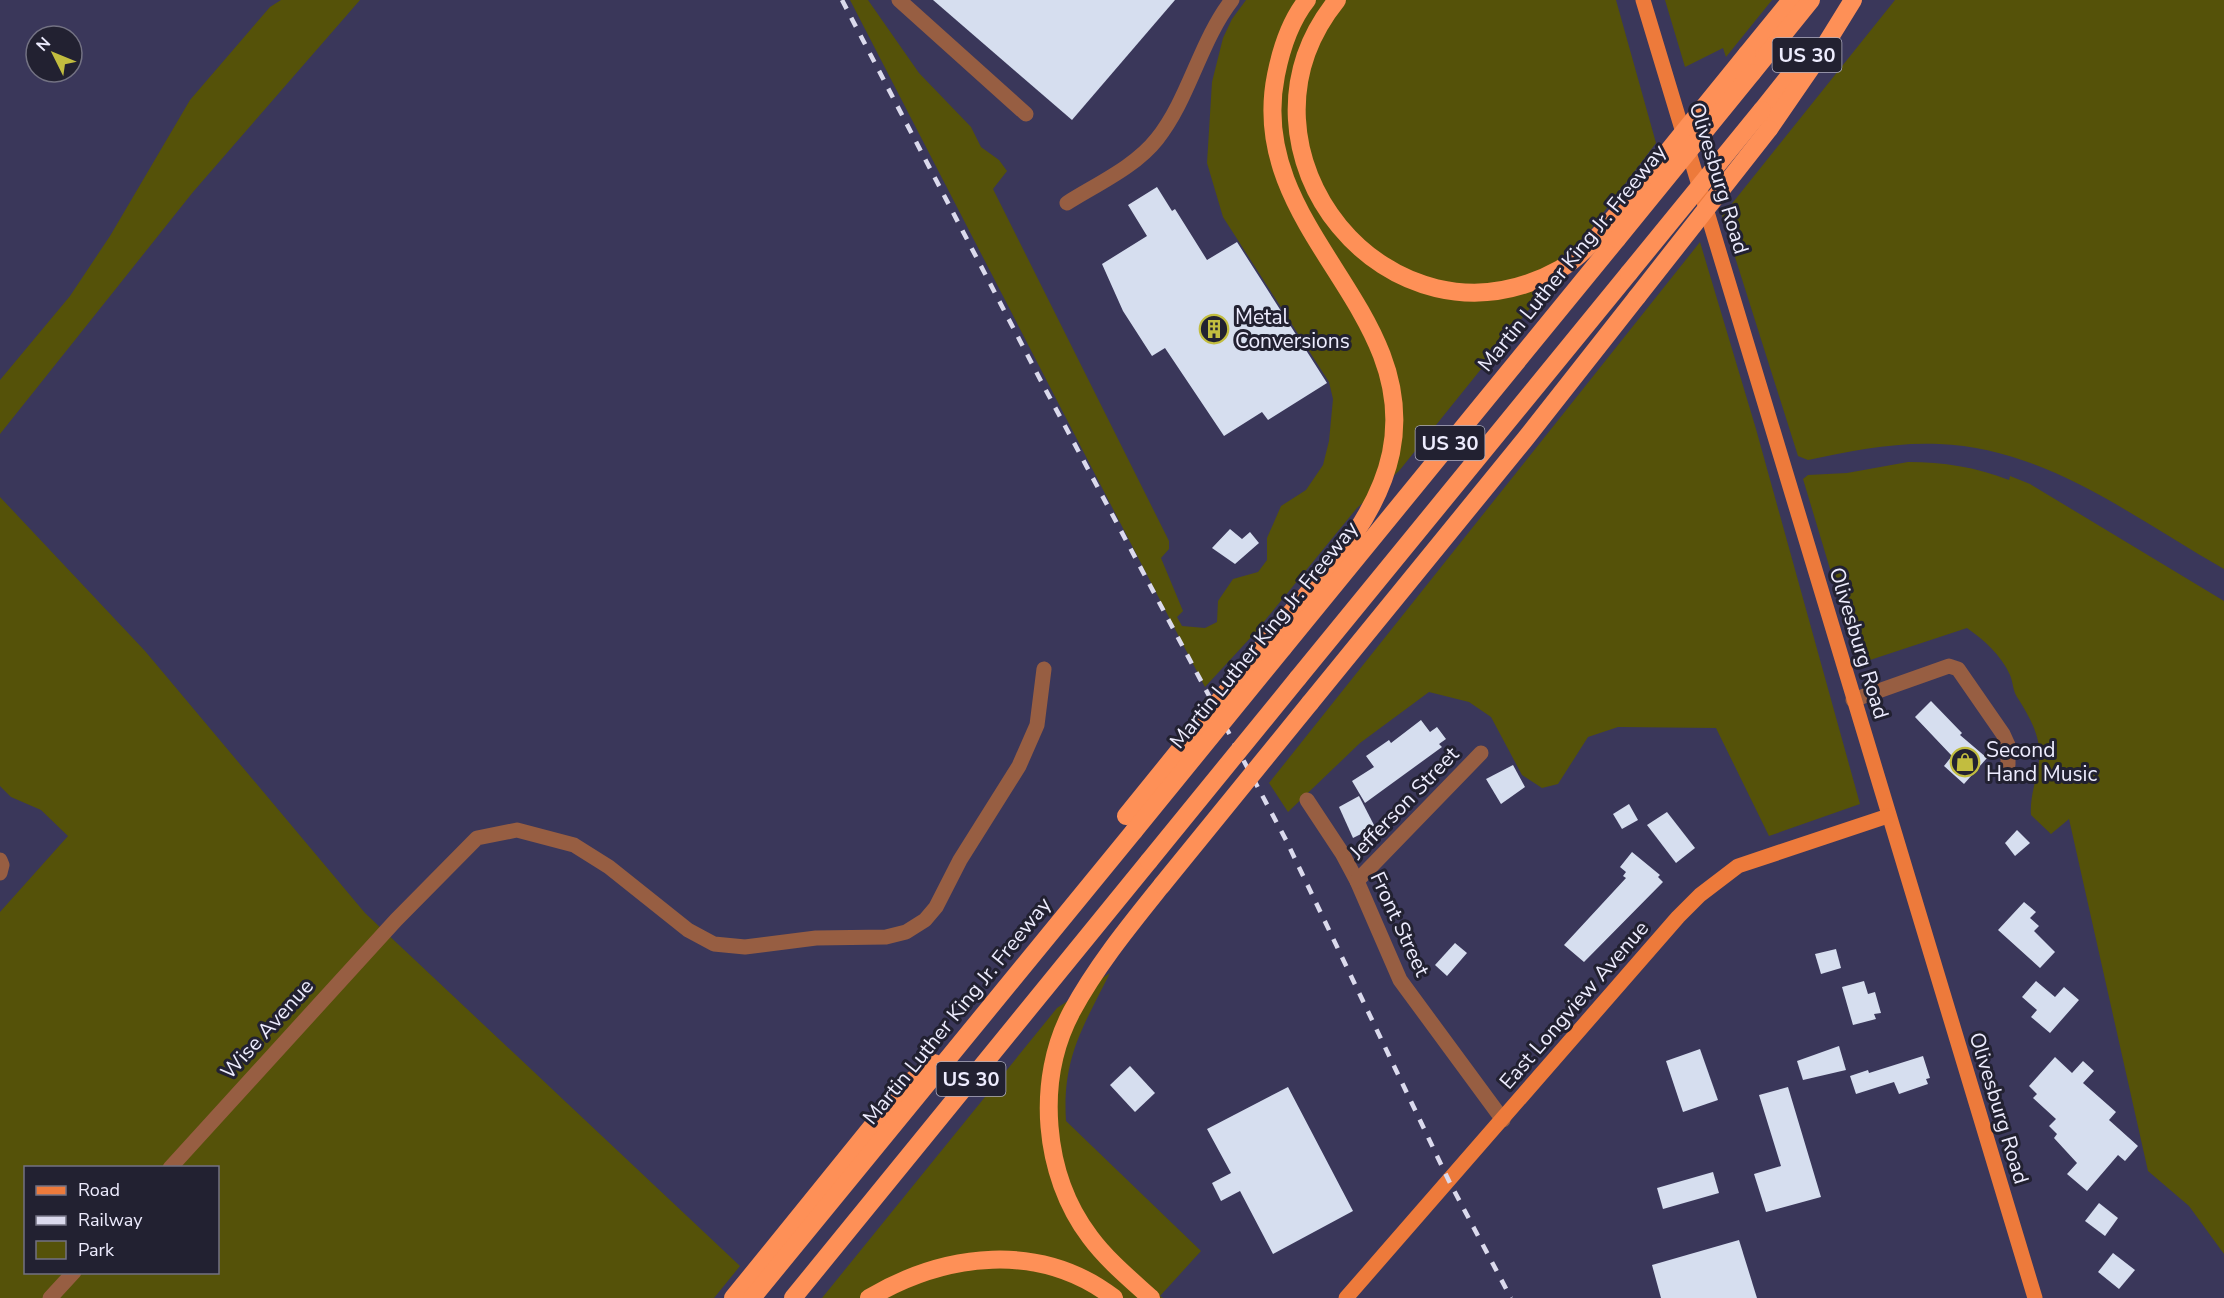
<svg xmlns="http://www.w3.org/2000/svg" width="2224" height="1298" font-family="'Nunito Sans',sans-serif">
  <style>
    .green { fill: #555209; fill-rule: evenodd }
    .building { fill: #d6deef }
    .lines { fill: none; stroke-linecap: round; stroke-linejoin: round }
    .minor { stroke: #975e42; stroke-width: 15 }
    .major { stroke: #ed7a3b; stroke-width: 15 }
    .highway { stroke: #fe9057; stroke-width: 18 }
    .rail { stroke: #dbdaed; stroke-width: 4.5; stroke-dasharray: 10 10; stroke-linecap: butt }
    .highway-bridge { stroke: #fe9057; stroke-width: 18 }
    .labels { text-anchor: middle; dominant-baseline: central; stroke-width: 6; stroke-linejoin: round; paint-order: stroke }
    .shield { fill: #222131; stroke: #b0afc0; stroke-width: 1.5 }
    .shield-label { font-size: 20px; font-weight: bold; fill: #edecfe }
    .street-label { font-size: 21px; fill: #edecfe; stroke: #222131 }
    .poi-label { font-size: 21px; fill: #edecfe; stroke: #222131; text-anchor: start }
  </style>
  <rect width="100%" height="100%" fill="#3a375a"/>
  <g class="green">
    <path d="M281,0H360L193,192L0,434V380L70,296L110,236L190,100L270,7Z"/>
    <path d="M850,0H868L919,73L971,127L981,147L999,160L1007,171L993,189L1169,541V549L1161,558L1183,611L1177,617L1182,626L1205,628L1217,622L1218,601L1233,579L1258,572L1267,560V538L1281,506L1306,490L1323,465L1329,441L1333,399L1329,382L1223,217L1207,163L1212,82L1223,38L1232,19L1246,0H1616L1656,143L1544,291L1399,471L1357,508L1253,635L1205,687Z"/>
    <path d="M1665,0H1772L1726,57L1723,48L1685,67Z"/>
    <path d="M1895,0H2224V569C2134,518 2046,448 1939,444C1894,442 1851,451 1808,460L1798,456L1722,216Z"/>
    <path d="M1700,242L1756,429L1860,804L1769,836L1716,728L1618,727L1588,737L1558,784L1542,788L1522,775L1491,717L1469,702L1429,692L1360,743L1288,812L1269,783Z"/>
    <path d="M1908,462C1944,462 1975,467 2009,480L2010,476L2030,484L2224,601V1254L2189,1206L2148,1171L2069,819L2051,834L2031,815C2029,791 2042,769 2039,747C2037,729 2026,711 2017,697C2013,691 2013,682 2010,675C2001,655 1984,640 1967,628L1861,663L1858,662L1803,479L1808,475L1847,473Z"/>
    <path d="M0,497L145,651L365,913L740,1266L714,1298H0V912L68,836L41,810L11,797L0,786ZM26,1168H218V1272H26Z"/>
    <path d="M1110,973C1083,1027 1062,1058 1066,1121L1201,1251L1160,1296L1163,1298H822L1057,1008Z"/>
  </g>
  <g class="building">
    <path d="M933,0H1175L1072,120Z"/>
    <path d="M1157,187L1172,211L1175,209L1207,260L1237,242L1327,383L1268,420L1262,412L1224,436L1165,348L1152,356L1123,311L1102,264L1147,236L1128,205Z"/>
    <path d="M1230,529L1242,539L1250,532L1259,543L1235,564L1212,548Z"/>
    <path d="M1931,701L1962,733L1960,735L1987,758L1964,784L1944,766L1952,756L1915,717Z"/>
    <path d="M1421,720L1430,732L1437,727L1446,739L1439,744L1442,747L1365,803L1352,781L1374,767L1366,756L1389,740L1391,743Z"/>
    <path d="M1513,765L1525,787L1501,804L1486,779Z"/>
    <path d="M1359,796L1375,827L1353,838L1339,807Z"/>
    <path d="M1629,804L1638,820L1622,829L1613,814Z"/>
    <path d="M1667,812L1695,848L1676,863L1647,825Z"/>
    <path d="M2017,830L2030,843L2015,856L2005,843Z"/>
    <path d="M1632,852L1660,875L1658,877L1663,882L1584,962L1564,945L1626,878L1623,876L1626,872L1620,867Z"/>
    <path d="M2024,902L2036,912L2030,918L2039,926L2034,931L2055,952L2040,968L1998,930Z"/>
    <path d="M1455,943L1467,953L1447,976L1435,965Z"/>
    <path d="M1836,949L1841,968L1821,974L1815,954Z"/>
    <path d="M1864,981L1868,994L1875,992L1881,1013L1874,1014L1876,1019L1853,1025L1842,987Z"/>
    <path d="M2036,981L2055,997L2064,987L2079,1000L2050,1033L2031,1017L2037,1010L2022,997Z"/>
    <path d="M1839,1046L1846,1070L1803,1080L1797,1061Z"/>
    <path d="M1700,1049L1718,1100L1683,1112L1666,1061Z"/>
    <path d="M1923,1056L1930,1078L1926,1079L1928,1084L1899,1094L1894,1082L1856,1094L1850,1076L1868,1070L1869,1073Z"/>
    <path d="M2055,1057L2072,1073L2083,1061L2094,1071L2083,1083L2116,1112L2109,1120L2138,1146L2125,1161L2118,1155L2087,1191L2067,1174L2077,1163L2054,1138L2057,1134L2049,1126L2056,1119L2033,1098L2037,1094L2029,1086Z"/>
    <path d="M1130,1066L1155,1093L1135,1112L1110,1085Z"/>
    <path d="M1288,1087L1353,1211L1273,1254L1240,1191L1221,1201L1212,1183L1231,1173L1207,1129Z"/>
    <path d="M1788,1087L1821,1197L1766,1212L1754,1174L1781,1166L1759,1095Z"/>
    <path d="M1713,1172L1719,1193L1663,1209L1657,1188Z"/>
    <path d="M2099,1203L2118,1218L2105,1236L2085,1221Z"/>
    <path d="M1739,1240L1757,1298H1661L1652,1265Z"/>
    <path d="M2113,1253L2135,1270L2119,1289L2098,1272Z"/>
  </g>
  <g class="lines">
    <g class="minor">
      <path d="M899,0L1026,114"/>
      <path d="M1067,203C1097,184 1135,167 1157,139C1189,99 1200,41 1232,0"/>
      <path d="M1853,700L1949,666L1958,669L2003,734L2008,745V765"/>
      <path d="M1307,800L1342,853L1357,881L1400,980L1503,1120"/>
      <path d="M0,860L2,865L0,873"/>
      <path d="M1357,881L1481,753"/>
      <path d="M170,1168L396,920L477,838L517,830L574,845L609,867L688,930L714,944L745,947L816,938L886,937L906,932L925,920L936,907L960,860L1019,766L1037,725L1044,669"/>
      <path d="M50,1298L74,1272"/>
    </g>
    <g class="major">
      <path d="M1643,0L2035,1298"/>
      <path d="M1346,1298L1678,917L1700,895L1738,866L1888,816"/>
    </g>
    <g class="highway">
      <path d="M1337,0C1216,150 1390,364 1560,269C1581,257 1597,237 1613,219"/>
      <path d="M1747,54L1791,0"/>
      <path d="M1752,73L1811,0"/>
      <path d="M1762,110L1810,50"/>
      <path d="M1769,129L1811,68L1853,0"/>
      <path d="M1274,633C1319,578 1376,524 1391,453C1421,307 1245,228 1276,75C1281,50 1291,20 1307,0"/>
      <path d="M1283,648L1617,239"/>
      <path d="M1298,678L1629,273"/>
      <path d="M1310,703L1526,438L1637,297"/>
      <path d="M733,1298L904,1087L934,1063"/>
      <path d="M752,1298L1134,831"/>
      <path d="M793,1298L1149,861"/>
      <path d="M869,1298C945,1253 1040,1241 1114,1298"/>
      <path d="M1151,1298C1130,1279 1107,1260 1090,1237C1043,1175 1035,1080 1072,1011C1097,965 1130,925 1162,885"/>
    </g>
    <path class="rail" d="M842,0L1041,381L1286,840L1449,1181L1511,1298"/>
    <g class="highway-bridge">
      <path d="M1613,219L1747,54"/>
      <path d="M1617,239L1752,73"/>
      <path d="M1629,273L1762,110"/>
      <path d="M1637,297L1769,129"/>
      <path d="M1126,816L1274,633"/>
      <path d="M1134,831L1283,648"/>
      <path d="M1149,861L1298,678"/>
      <path d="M1162,885L1310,703"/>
    </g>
  </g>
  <defs>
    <g id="building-ring" transform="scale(1.5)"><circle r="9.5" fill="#222131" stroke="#c2bd3f" stroke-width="1.5"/><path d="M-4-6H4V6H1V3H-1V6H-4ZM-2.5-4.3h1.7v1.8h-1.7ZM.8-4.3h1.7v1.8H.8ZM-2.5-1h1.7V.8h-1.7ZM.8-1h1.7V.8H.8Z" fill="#c2bd3f"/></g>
    <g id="shop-ring" transform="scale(1.5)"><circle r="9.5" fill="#222131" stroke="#c2bd3f" stroke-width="1.5"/><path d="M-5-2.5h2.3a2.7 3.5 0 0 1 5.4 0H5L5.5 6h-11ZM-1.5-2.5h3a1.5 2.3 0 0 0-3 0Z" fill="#c2bd3f"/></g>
  </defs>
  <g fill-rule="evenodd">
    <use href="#building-ring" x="1214" y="329"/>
    <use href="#shop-ring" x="1965" y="762"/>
  </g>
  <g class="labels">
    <g class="shield">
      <rect x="1772.5" y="38" width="69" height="34" rx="4.5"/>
      <rect x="1415.5" y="426" width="69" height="34" rx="4.5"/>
      <rect x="936.5" y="1062" width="69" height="34" rx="4.5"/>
    </g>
    <g class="shield-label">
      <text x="1807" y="55">US 30</text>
      <text x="1450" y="443">US 30</text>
      <text x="971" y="1079">US 30</text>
    </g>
    <g class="street-label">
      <text transform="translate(1719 178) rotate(73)">Olivesburg Road</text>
      <text transform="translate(1572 258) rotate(-51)">Martin Luther King Jr. Freeway</text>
      <text transform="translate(1264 635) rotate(-51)">Martin Luther King Jr. Freeway</text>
      <text transform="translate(1859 643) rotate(73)">Olivesburg Road</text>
      <text transform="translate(1404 803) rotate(-46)">Jefferson Street</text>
      <text transform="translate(1400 924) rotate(65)">Front Street</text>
      <text transform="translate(1574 1005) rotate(-49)">East Longview Avenue</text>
      <text transform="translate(957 1011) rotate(-51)">Martin Luther King Jr. Freeway</text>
      <text transform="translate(267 1029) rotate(-48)">Wise Avenue</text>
      <text transform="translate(1999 1108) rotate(73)">Olivesburg Road</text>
    </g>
    <g class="poi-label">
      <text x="1235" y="317">Metal<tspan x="1235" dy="24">Conversions</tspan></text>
      <text x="1986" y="750">Second<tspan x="1986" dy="24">Hand Music</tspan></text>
    </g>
  </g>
  <rect x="24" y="1166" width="195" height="108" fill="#222131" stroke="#737283" stroke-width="1.5"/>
  <rect x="36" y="1186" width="30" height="9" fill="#ed7a3b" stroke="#737283" stroke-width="1.5"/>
  <text x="78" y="1196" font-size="18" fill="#edecfe">Road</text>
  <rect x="36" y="1216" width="30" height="9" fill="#dbdaed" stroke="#737283" stroke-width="1.5"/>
  <text x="78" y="1226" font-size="18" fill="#edecfe">Railway</text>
  <rect x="36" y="1241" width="30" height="18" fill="#555209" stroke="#737283" stroke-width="1.5"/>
  <text x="78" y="1256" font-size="18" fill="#edecfe">Park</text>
  <g transform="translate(54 54) rotate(313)"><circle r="28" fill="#222131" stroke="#737283" stroke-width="1.5"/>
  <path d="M0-4.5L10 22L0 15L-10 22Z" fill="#c2bd3f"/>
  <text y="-9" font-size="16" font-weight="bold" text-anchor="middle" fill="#edecfe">N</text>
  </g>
</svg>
